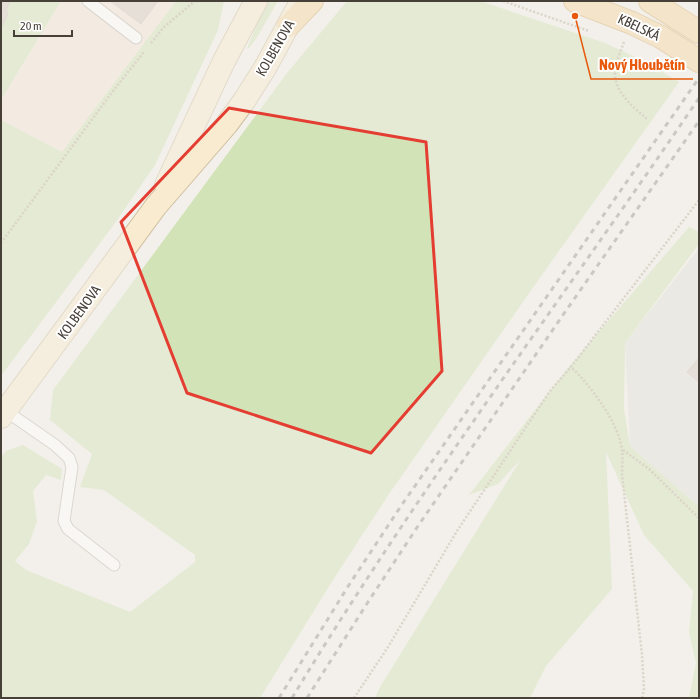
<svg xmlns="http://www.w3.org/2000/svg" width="700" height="699" font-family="'Asap Condensed',sans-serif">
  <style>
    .commercial { fill: #f3e5d8 }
    .industrial { fill: #e3dfdc }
    .green { fill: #d3e3b8 }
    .building { fill: #d4cbc1; stroke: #cec2b5 }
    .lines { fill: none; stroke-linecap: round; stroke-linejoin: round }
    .lane-casing { stroke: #beb7ae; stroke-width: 13 }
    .secondary-casing { stroke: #cebe9f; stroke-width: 24 }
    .primary-casing { stroke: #d8b174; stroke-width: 24 }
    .path { stroke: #beb1a1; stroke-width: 2.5; stroke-dasharray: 2 2; stroke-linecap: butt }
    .lane { stroke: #fff; stroke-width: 11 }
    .secondary { stroke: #f9ebcf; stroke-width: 22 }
    .primary { stroke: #f4d6a3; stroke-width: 22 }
    .rail { stroke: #989898; stroke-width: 3; stroke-dasharray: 5 5; stroke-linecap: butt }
    .marked { fill: none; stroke: #e43d31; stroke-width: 3; stroke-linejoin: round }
    .labels { text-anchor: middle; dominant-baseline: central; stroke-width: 4; stroke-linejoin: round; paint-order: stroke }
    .street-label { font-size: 14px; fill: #474039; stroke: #fff }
    .leader { fill: none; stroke: #e8590c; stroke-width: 1.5 }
    .callout-dot { fill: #e8590c; stroke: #fff; stroke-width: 1.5 }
    .callout-label { font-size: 15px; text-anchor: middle; font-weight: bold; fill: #e8590c; stroke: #fff; stroke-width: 4; stroke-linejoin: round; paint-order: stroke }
  </style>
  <rect width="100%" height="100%" fill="#f3f0eb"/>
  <path class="commercial" d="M61,1H176L62,153L1,120V100Z"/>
  <path class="industrial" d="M699,248V507L630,446L625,343Z"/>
  <g class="green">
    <path d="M10,1H61L1,100V24L3,25L8,13L6,11Z"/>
    <path d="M176,1H224L218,30L155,165L115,223L1,376V120L62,152Z"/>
    <path d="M267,1H278L256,39L248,49L247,48Z"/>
    <path d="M347,1H480L605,43L646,62L679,82L532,289L387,497L333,580L260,698H1V457L6,451L23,445L62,469L61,480L46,475L33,491L37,521L29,544L15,561L26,570L130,612L195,562V555L104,490L80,487L92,454L50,420L53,390L287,73Z"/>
    <path d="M689,227L699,232V244L625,343L624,409L630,446L699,507V698H689L696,663L689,633L693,591L644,535L606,452L612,589L546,666L530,698H375L380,687L521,459L498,484L469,495L567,369Z"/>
  </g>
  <g class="building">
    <path d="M1,1H10L6,11L8,13L3,25L1,24Z"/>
    <path d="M110,1H158L141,24Z"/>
    <path d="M699,358V382L687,372Z"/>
  </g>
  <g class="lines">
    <g class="lane-casing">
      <g id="lane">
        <path d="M88,1L136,38"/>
        <path d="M6,411L55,445L69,458L72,467L64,521L68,529L114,565"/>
      </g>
    </g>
    <g class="secondary-casing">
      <g id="secondary">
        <path d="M166,185L224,61L256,1"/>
        <path d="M1,417L156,206L227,124L244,101L265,68L297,9"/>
      </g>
    </g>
    <g class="primary-casing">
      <g id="primary">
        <path d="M575,1L632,23L661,37L699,61"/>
        <path d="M650,1L699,32"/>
        <path d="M288,26L312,1"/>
      </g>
    </g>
    <g class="path">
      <path d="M503,1L589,31"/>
      <path d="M624,42C621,51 616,61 615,70C613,91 633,107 647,119"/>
      <path d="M151,43L164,27L195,1"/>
      <path d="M1,243L113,91L144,52"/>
      <path d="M623,450L649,469L699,518"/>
      <path d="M354,698L388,647L457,531L550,391L571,367"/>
      <path d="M642,698L644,689L642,655L622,474C622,466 623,457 622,450C619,423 590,385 571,367L699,200"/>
    </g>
    <use href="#lane" class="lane"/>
    <use href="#secondary" class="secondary"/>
    <use href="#primary" class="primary"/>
    <g class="rail">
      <path d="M279,698L347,588L401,506L699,78"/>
      <path d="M292,698C417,491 563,298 699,98"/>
      <path d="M307,698L368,602L418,526L565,312L699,121"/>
    </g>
  </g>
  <path d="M0 0H700V699H0ZM229,108L426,142L442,371L371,453L187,393L121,222Z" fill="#f3f0eb" fill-opacity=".55" fill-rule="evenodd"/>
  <path class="marked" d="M229,108L426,142L442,371L371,453L187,393L121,222Z"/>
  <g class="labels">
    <g class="street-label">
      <text transform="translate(639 27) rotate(25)">KBELSKÁ</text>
      <text transform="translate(275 48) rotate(-60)">KOLBENOVA</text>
      <text transform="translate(79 312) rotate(-54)">KOLBENOVA</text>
    </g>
  </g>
  <path class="leader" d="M575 16L591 79H693"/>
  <circle class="callout-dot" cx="575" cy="16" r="4"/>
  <g class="callout-label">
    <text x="642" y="70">Nový Hloubětín</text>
  </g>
  <rect width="700" height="699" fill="none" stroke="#474039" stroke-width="4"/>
  <path d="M14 30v6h58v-6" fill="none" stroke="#474039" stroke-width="2"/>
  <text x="20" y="30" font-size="12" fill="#474039" stroke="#ffffff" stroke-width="3" paint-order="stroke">20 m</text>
</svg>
